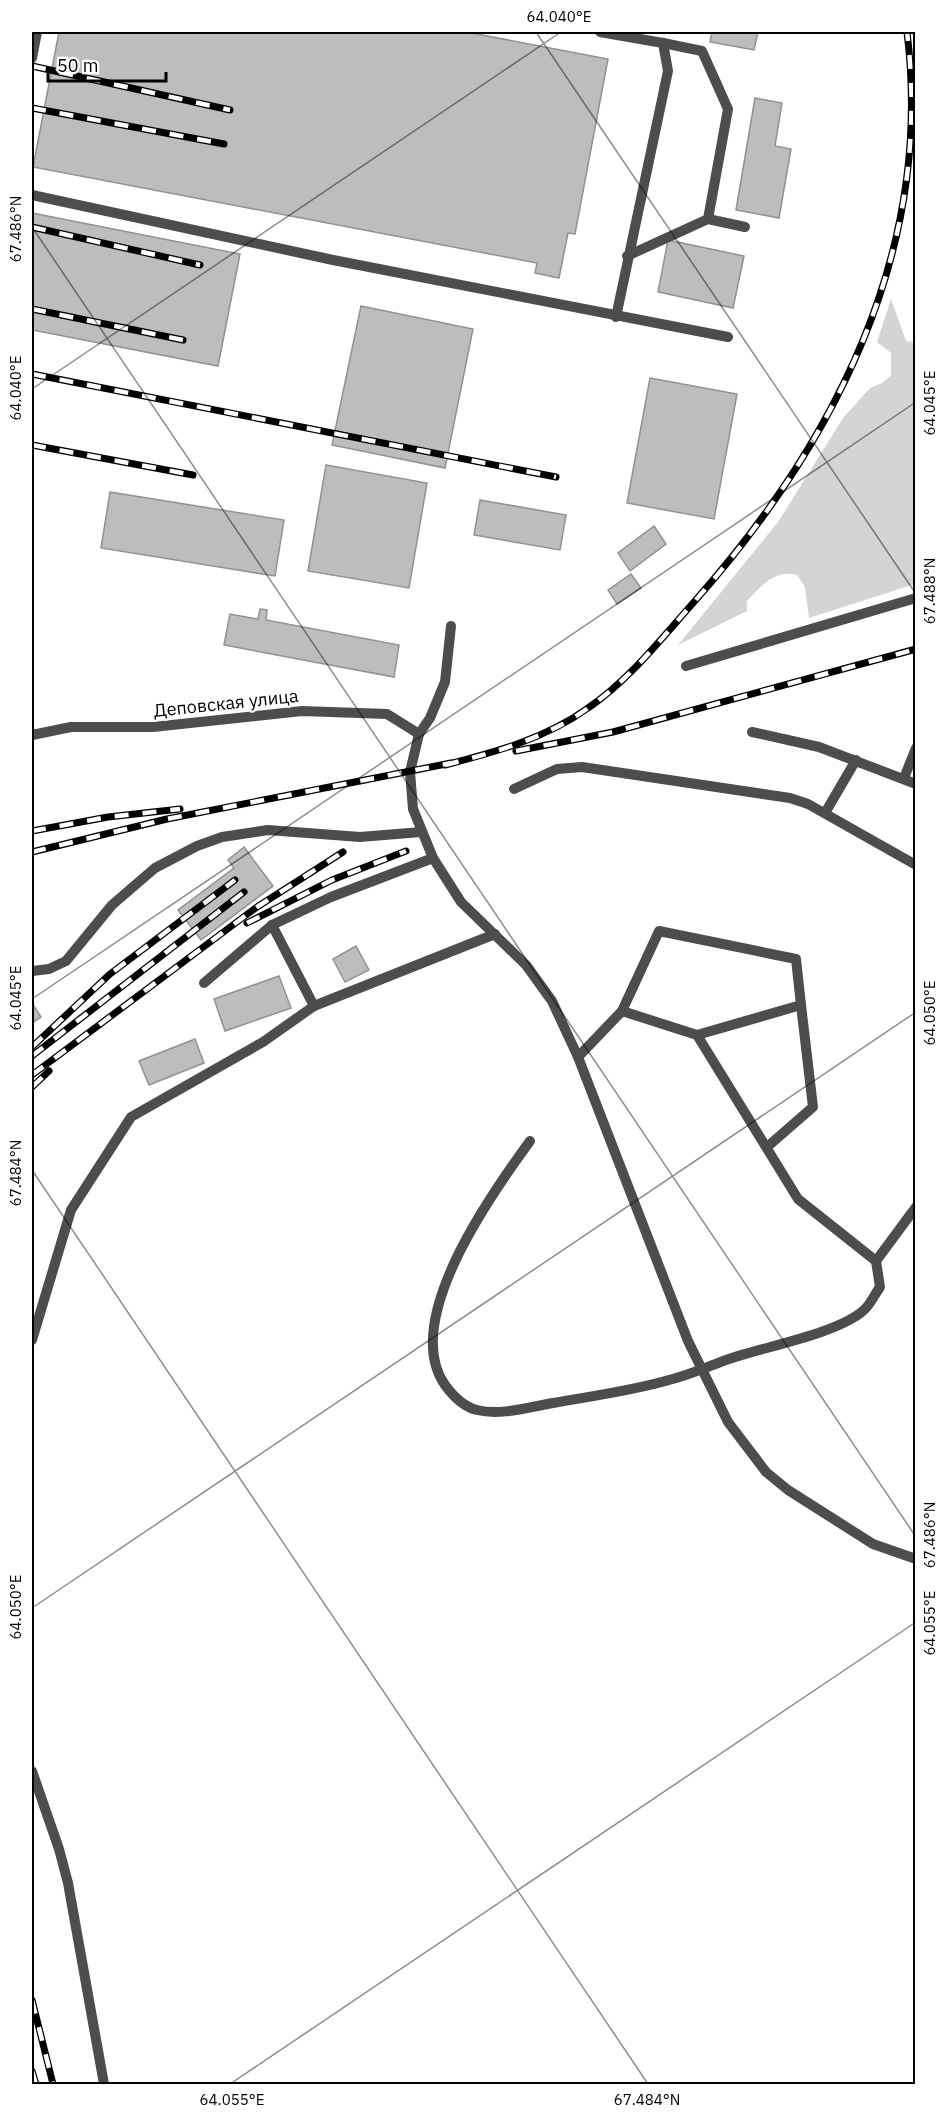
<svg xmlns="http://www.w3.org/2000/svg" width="947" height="2116" font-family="'IBM Plex Sans',sans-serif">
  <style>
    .green { fill: #d4d4d4 }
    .building { fill: #bdbdbd; stroke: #919191; stroke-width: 1.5 }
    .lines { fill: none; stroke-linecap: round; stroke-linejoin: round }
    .minor { stroke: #4d4d4d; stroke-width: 10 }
    .rail-casing { stroke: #000; stroke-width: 7 }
    .rail { stroke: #fff; stroke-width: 4.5; stroke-dasharray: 14; stroke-linecap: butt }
    .ticks { fill: none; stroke: #000; stroke-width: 1.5; stroke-opacity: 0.45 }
    .labels { text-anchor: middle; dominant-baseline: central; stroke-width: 4.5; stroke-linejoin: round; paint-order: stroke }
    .street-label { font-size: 18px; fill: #000; stroke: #fff }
    .neatline { fill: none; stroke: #000; stroke-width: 2 }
    .ticks-label { font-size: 15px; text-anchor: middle; fill: #000 }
  </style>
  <rect width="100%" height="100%" fill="#fff"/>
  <path class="green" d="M891,299L906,341L915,342V584L809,618L805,587L797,575C775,569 761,586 747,601V611L678,645L778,522L843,418L870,388L882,383L891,375V353L877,342Z"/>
  <g class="building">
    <path d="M59,32H466L608,59L575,234L568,233L559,278L535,273L537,263L33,167Z"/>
    <path d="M712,32H758L754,50L710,42Z"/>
    <path d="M755,98L782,103L775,146L791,149L779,218L736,210Z"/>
    <path d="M32,213L240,254L218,366L32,330Z"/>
    <path d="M668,240L744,256L733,308L658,292Z"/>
    <path d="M361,306L473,329L445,468L332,445Z"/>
    <path d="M650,378L737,394L714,519L627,503Z"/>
    <path d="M326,465L427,483L409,588L308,571Z"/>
    <path d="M110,492L284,520L275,576L101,548Z"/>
    <path d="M480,500L566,515L560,550L474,535Z"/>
    <path d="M654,526L666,544L630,571L618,553Z"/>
    <path d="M631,574L641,588L617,604L608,590Z"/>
    <path d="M260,609L267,610L266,620L399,645L394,677L224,645L230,614L258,619Z"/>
    <path d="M244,847L273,886L201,940L178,910L234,868L228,860Z"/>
    <path d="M356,946L369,970L345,982L333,959Z"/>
    <path d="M279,976L291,1008L225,1031L214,999Z"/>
    <path d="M32,1003L41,1017L32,1023Z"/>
    <path d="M195,1039L204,1063L149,1085L139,1061Z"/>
  </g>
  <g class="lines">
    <g class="minor">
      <path d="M600,32L663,43L668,71L616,317"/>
      <path d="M32,58L37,32"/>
      <path d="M32,195L333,260L728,337"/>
      <path d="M708,219L745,227"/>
      <path d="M627,256L708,219L728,109L702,51L663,43"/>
      <path d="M451,626L445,682L430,718L419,734L410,772L413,809L433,858L461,902L526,965L552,1001L578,1057L688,1341L728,1422L766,1472L788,1490L873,1544L916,1559"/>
      <path d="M686,666L916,598"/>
      <path d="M752,732L819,747L916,784"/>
      <path d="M32,735L71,727H153L302,711L387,714L419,734"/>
      <path d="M904,778L916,748"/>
      <path d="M514,789L557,769L582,767L790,798L808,804L916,865"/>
      <path d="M825,813L856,760"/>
      <path d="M272,925L314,1006"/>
      <path d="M32,971L49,969L66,961L112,905L155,868L197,846L222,837L268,830L360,837L421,832"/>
      <path d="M204,983L272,925L331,897L433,858"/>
      <path d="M622,1011L659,931L796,959L801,1005L697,1035"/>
      <path d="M530,1141C492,1193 400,1321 445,1385C453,1396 464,1407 477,1410C501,1416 529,1407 553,1403C592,1396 631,1391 669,1380C690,1375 709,1366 729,1359C763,1347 841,1333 865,1309C871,1303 875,1294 880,1287L876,1261L798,1199L697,1035L622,1011L578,1057"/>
      <path d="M767,1147L813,1107L801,1005"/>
      <path d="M876,1261L916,1207"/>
      <path d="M32,1340L71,1210L131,1117L263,1042L314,1006L495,934"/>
      <path d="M32,1771L59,1849L68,1883L104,2084"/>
    </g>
    <g class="rail-casing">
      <g id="rail">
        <path d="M32,66L230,110"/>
        <path d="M32,108L224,144"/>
        <path d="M32,227L200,265"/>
        <path d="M32,309L183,340"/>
        <path d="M32,374L556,477"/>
        <path d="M32,445L193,475"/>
        <path d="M516,751L613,732L916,649"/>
        <path d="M445,765C495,752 545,739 588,708C629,680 661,639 694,602C835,443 934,250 907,32"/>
        <path d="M32,831L108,817L180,809"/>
        <path d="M32,852L167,819L451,763"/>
        <path d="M247,923L332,880L406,851"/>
        <path d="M32,1047L110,974L235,880"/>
        <path d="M32,1056L244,892"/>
        <path d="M32,1075L257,907L343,852"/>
        <path d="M32,1087L49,1071"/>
        <path d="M32,2000L53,2084"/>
        <path d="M32,2071L36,2084"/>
      </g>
    </g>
    <use href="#rail" class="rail"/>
  </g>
  <path class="ticks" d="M536,32L916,594M32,227L916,1537M32,389L561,32M32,999L916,402M32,1170L648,2084M32,1608L916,1012M230,2084L916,1622"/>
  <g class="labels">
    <g class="street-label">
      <text transform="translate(226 703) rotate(-6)">Деповская улица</text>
    </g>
  </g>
  <rect width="947" height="2116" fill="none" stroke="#ffffff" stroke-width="66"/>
  <path d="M48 72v9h118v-9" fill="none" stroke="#000000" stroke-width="3"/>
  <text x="57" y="72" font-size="18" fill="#000000" stroke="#ffffff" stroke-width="4.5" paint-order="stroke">50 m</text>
  <rect x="33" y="33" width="881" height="2050" class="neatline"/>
  <g class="ticks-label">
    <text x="559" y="22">64.040°E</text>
    <text transform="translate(16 229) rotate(-90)" y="5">67.486°N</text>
    <text transform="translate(16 388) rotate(-90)" y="5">64.040°E</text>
    <text transform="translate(930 403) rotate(-90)" y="5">64.045°E</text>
    <text transform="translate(930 591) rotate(-90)" y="5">67.488°N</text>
    <text transform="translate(16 998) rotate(-90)" y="5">64.045°E</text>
    <text transform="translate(930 1013) rotate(-90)" y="5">64.050°E</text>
    <text transform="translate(16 1173) rotate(-90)" y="5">67.484°N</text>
    <text transform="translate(930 1535) rotate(-90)" y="5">67.486°N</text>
    <text transform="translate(16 1607) rotate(-90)" y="5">64.050°E</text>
    <text transform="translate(930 1623) rotate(-90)" y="5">64.055°E</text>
    <text x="232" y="2105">64.055°E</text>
    <text x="647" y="2105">67.484°N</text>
  </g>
</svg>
